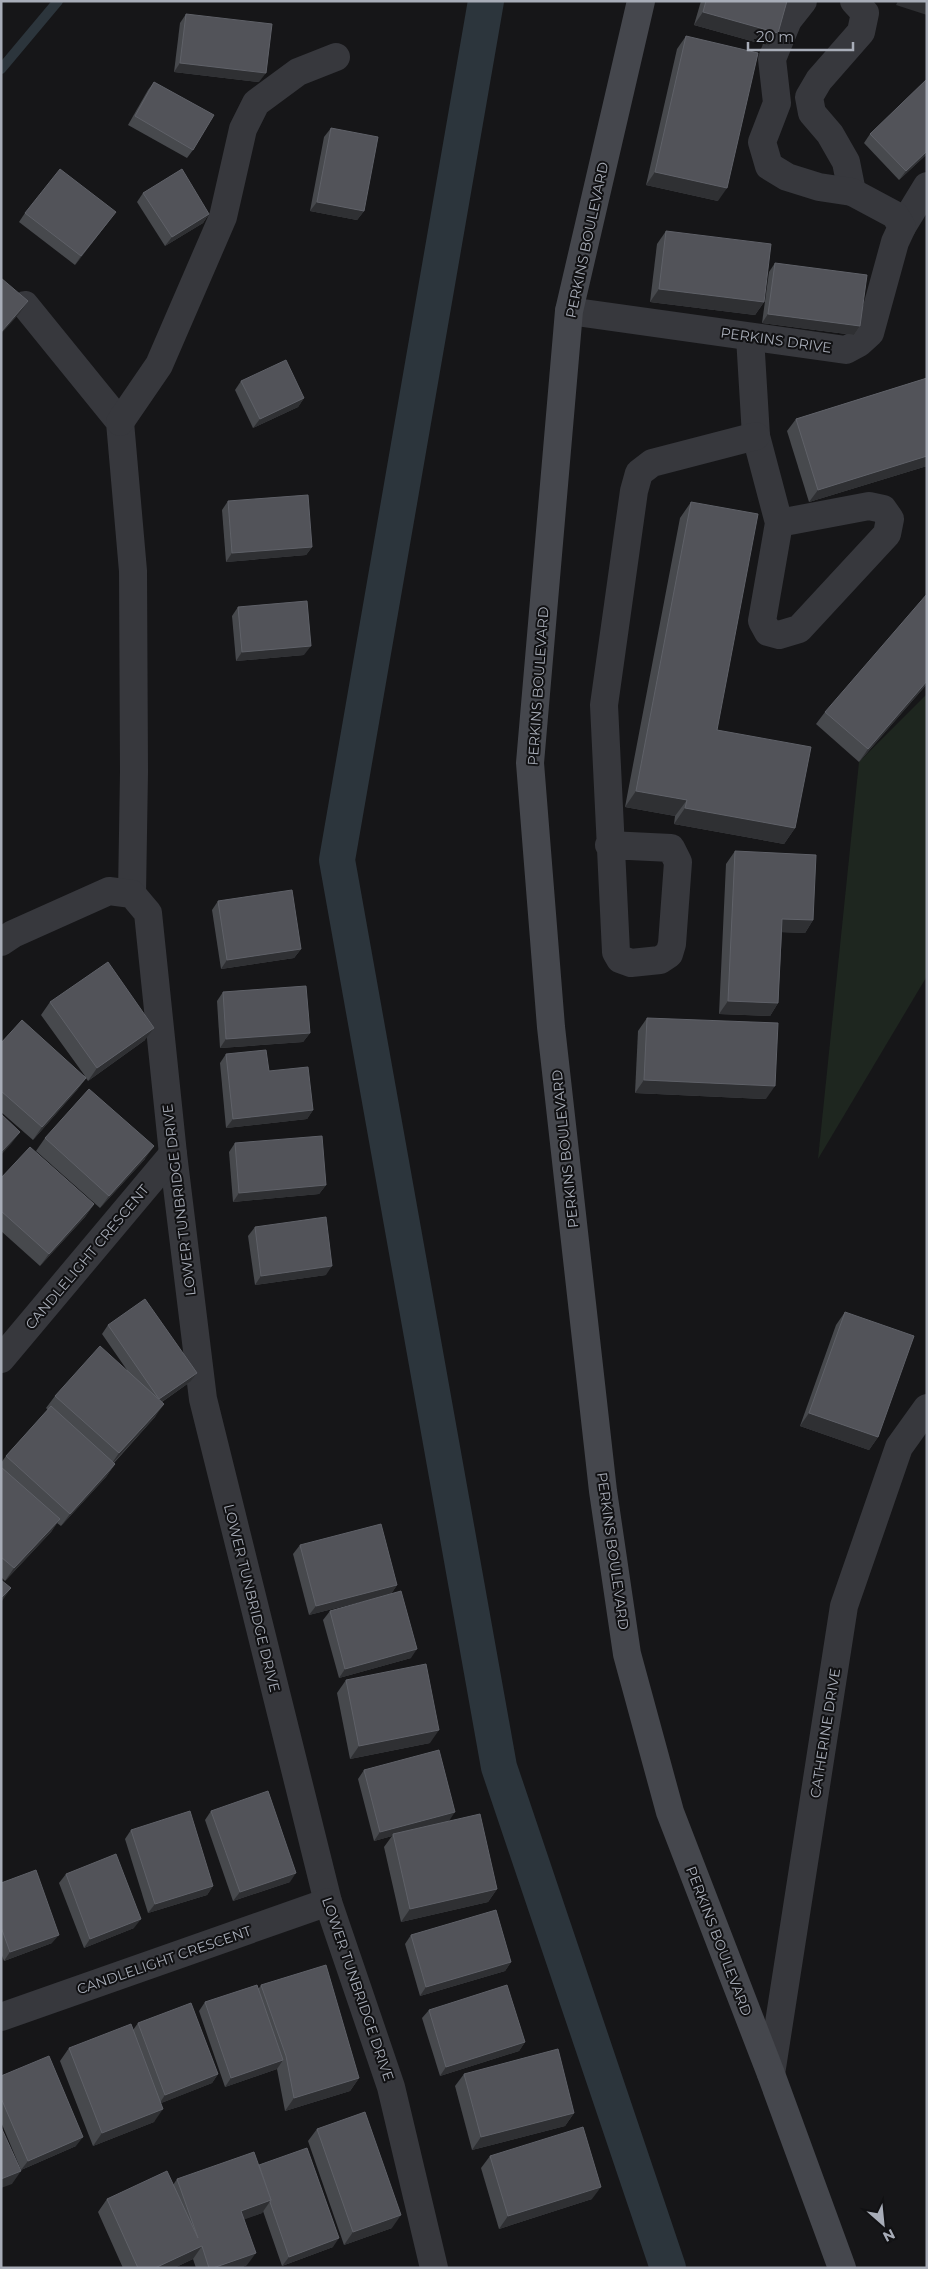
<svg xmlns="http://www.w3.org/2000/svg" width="928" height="2269" font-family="Montserrat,sans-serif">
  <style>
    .green { fill: #1e261f }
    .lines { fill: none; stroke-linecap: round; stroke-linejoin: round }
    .stream { stroke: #2c353c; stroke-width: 10 }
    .canal { stroke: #2c353c; stroke-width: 36 }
    .street { stroke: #37383d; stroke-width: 28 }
    .secondary { stroke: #45474d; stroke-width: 28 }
    .wall { fill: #47494d }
    .shaded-wall { fill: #2f3033 }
    .building { fill: #525359; stroke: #5f6168 }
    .labels { text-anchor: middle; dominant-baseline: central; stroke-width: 4; stroke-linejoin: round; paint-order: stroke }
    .street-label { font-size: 14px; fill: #a8adb8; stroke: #111113 }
  </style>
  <rect width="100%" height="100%" fill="#161618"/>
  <path class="green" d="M927,694V976L818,1159L859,762Z"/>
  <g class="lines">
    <path class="stream" d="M1,69L58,1"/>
    <path class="canal" d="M486,1L337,860L499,1767L668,2268"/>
    <g class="street">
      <path d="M852,192L846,162L830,134L812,113L809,97L819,80L861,32L865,13L854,1"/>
      <path d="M902,227L927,186"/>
      <path d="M25,305L120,422L133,571L134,772L132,894"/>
      <path d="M569,311L846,350L859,343L870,333L895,242L902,227L895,215L852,192L819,187L787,177L769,166L762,142L777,103L772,59L788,20L803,1"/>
      <path d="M750,337L756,436L779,523L762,621L768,632L779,635L799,629L887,534L890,519L883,509L869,506L779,523"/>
      <path d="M120,422L159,365L223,217L243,129L256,103L298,72L336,57"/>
      <path d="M609,845L671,848L678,862L672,944L669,954L660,960L631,963L620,959L616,952L604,705L634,491L639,473L652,463L756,436"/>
      <path d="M1,942L13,934L109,891L132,894L148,913L173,1154L203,1399L328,1902L391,2087L434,2268"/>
      <path d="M1,1359L173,1154"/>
      <path d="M1,2017L328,1902"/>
      <path d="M771,2074L844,1606L899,1447L927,1408"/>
    </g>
    <path class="secondary" d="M641,1L569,311L530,763L551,1027L603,1491L627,1654L670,1812L771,2074L842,2268"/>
  </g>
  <g class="wall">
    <path d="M701,1H787L778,33L769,46L694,25Z"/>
    <path d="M186,14L259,82L174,72L180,23Z"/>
    <path d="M686,36L718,201L646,185L677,49Z"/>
    <path d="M154,82L193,150L187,158L128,125L148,90Z"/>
    <path d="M331,128L364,211L357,220L310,211L324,137Z"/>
    <path d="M870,134L927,154L899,180L864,143Z"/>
    <path d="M143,193L209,214L203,223L165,246L137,202Z"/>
    <path d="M25,213L109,221L75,265L19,222Z"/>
    <path d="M666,231L764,302L755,315L650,302L657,244Z"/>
    <path d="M775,263L860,326L854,335L762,323L769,272Z"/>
    <path d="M927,378V466L809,502L787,431L796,419Z"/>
    <path d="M241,381L304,398L298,407L253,428L235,390Z"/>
    <path d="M228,501L312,547L306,555L226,562L222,510Z"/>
    <path d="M691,502L717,730L795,828L784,844L674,824L675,816L625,807L680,518Z"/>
    <path d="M238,607L304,655L236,661L232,616Z"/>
    <path d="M927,684L859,762L816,724L825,712Z"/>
    <path d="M735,851L813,920L805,933L782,932L778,1003L770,1016L719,1014L726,864Z"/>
    <path d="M218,901L301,949L294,958L221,969L212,910Z"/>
    <path d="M223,992L310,1033L303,1042L220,1048L217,1001Z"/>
    <path d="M50,1002L145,1040L88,1081L86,1078L77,1090L33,1140L1,1112V1043L85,1076L41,1015Z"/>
    <path d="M647,1018L766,1099L635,1093L638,1031Z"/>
    <path d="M226,1054L269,1071L313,1110L307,1119L226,1128L220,1063Z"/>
    <path d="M45,1138L145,1159L100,1208L36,1151Z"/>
    <path d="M235,1143L326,1185L319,1194L233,1202L229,1152Z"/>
    <path d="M1,1178L94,1204L85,1217L40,1266L1,1231Z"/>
    <path d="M255,1227L326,1275L255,1285L248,1236Z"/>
    <path d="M845,1312L878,1437L869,1450L800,1426L836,1325Z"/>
    <path d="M108,1325L190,1382L162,1402L155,1417L114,1463L115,1464L106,1477L61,1526L57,1523L51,1532L5,1581L1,1577V1463L6,1456L48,1410L46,1408L55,1396L127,1370L102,1334Z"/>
    <path d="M300,1545L397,1585L391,1594L309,1615L293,1554Z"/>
    <path d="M330,1611L411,1658L339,1678L323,1620Z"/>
    <path d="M346,1680L430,1743L350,1759L337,1693Z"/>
    <path d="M364,1770L449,1821L429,1826L497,1889L488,1902L401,1922L384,1847L392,1836L374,1841L358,1779Z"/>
    <path d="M211,1811L290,1882L233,1901L205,1820Z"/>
    <path d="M131,1830L213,1886L207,1895L148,1913L125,1839Z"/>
    <path d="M66,1874L134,1928L84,1948L59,1883Z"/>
    <path d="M1,1883L52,1943L4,1961L1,1953Z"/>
    <path d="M411,1935L511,1962L505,1971L420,1996L405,1944Z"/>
    <path d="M261,1985L359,2078L350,2091L285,2111L277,2069L225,2087L199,2011L205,2002L259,1988Z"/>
    <path d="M429,2010L525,2042L519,2051L440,2076L422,2018Z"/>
    <path d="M138,2023L218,2074L212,2083L161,2103L154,2122L93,2146L60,2061L69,2048L133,2030Z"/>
    <path d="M464,2074L574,2113L565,2126L472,2150L455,2086Z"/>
    <path d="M1,2076L76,2146L21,2170L1,2122Z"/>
    <path d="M317,2129L392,2228L344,2245L308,2141Z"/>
    <path d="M490,2156L592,2199L499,2229L481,2168Z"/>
    <path d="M259,2165L333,2247L282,2266L263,2211L262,2213L244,2219L247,2265L240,2268H196L193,2259L174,2268H123L98,2212L107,2199L173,2185L177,2179Z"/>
  </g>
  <g class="shaded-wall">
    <path d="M898,1H927V15L896,5Z"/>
    <path d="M703,12L778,33L769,46L694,25Z"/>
    <path d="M180,63L266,73L259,82L174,72Z"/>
    <path d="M927,151V154L899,180L906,171Z"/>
    <path d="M655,172L727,188L718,201L646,185Z"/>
    <path d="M317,202L364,211L357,220L310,211Z"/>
    <path d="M116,212L109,221L75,265L81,256Z"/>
    <path d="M209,214L203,223L165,246L172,237Z"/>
    <path d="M659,289L764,302L755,315L650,302Z"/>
    <path d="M28,301L19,314L1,334V332Z"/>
    <path d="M768,314L860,326L854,335L762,323Z"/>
    <path d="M304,398L298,407L253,428L260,419Z"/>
    <path d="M927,456V466L809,502L818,490Z"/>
    <path d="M312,547L306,555L226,562L232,553Z"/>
    <path d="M311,646L304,655L236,661L242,652Z"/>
    <path d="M927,681V684L859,762L868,749Z"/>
    <path d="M636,791L687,800L675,816L625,807Z"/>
    <path d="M685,808L795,828L784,844L674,824Z"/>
    <path d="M782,919L813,920L805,933L773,932Z"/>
    <path d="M301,949L294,958L221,969L227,960Z"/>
    <path d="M728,1001L778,1003L770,1016L719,1014Z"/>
    <path d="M154,1028L145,1040L88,1081L97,1068Z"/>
    <path d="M310,1033L303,1042L220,1048L226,1039Z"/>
    <path d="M86,1078L77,1090L33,1140L42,1127Z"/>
    <path d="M644,1080L775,1086L766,1099L635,1093Z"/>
    <path d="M313,1110L307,1119L226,1128L233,1119Z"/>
    <path d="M20,1132L11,1144L1,1155V1152Z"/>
    <path d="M154,1146L145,1159L100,1208L109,1196Z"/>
    <path d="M326,1185L319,1194L233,1202L239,1193Z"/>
    <path d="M94,1204L85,1217L40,1266L49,1254Z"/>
    <path d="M332,1266L326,1275L255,1285L261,1276Z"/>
    <path d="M197,1373L190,1382L153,1408L159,1399Z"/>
    <path d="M164,1404L155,1417L110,1466L119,1453Z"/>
    <path d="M809,1413L878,1437L869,1450L800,1426Z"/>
    <path d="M115,1464L106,1477L61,1526L70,1514Z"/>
    <path d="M60,1519L51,1532L5,1581L14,1568Z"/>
    <path d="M397,1585L391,1594L309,1615L316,1606Z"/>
    <path d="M11,1588L2,1601H1V1598Z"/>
    <path d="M417,1649L411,1658L339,1678L345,1669Z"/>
    <path d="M439,1730L430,1743L350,1759L359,1746Z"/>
    <path d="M455,1812L449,1821L394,1836L393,1834L392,1836L374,1841L380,1832Z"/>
    <path d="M296,1873L290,1882L233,1901L240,1892Z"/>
    <path d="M213,1886L207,1895L148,1913L155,1904Z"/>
    <path d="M497,1889L488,1902L401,1922L410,1909Z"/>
    <path d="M141,1919L134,1928L84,1948L90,1939Z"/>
    <path d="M59,1935L52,1943L4,1961L10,1952Z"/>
    <path d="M511,1962L505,1971L420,1996L426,1987Z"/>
    <path d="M525,2042L519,2051L440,2076L446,2067Z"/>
    <path d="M283,2060L277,2069L225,2087L231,2078Z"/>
    <path d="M218,2074L212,2083L159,2104L165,2095Z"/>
    <path d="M359,2078L350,2091L285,2111L294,2098Z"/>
    <path d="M163,2109L154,2122L93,2146L102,2133Z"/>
    <path d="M574,2113L565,2126L472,2150L481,2137Z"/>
    <path d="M83,2137L76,2146L21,2170L28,2161Z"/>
    <path d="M21,2171L12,2184L1,2188V2179Z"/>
    <path d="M601,2187L592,2199L499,2229L508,2216Z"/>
    <path d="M271,2200L262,2213L232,2224L241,2211Z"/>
    <path d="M401,2215L392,2228L344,2245L353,2232Z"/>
    <path d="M339,2238L333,2247L282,2266L289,2257Z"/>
    <path d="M202,2246L193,2259L174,2268H155Z"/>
    <path d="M256,2253L247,2265L240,2268H213Z"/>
  </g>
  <g class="building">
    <path d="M706,1H787L778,33L703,12Z"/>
    <path d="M186,14L272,24L266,73L180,63Z"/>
    <path d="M686,36L758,53L727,188L655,172Z"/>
    <path d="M927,79V151L906,171L870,134Z"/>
    <path d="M154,82L214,115L193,150L135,116Z"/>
    <path d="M331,128L378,137L364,211L317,202Z"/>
    <path d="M60,169L116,212L81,256L25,213Z"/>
    <path d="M182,169L209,214L172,237L143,193Z"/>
    <path d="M666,231L771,244L764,302L659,289Z"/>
    <path d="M775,263L867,275L860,326L768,314Z"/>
    <path d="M1,278L28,301L1,332Z"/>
    <path d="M286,360L304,398L260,419L241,381Z"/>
    <path d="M927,378V456L818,490L796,419Z"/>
    <path d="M308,495L312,547L232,553L228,501Z"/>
    <path d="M691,502L758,514L717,730L811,747L795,828L685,808L687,800L636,791Z"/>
    <path d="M927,594V681L868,749L825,712Z"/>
    <path d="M307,601L311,646L242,652L238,607Z"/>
    <path d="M735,851L816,855L813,920L782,919L778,1003L728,1001Z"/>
    <path d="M292,890L301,949L227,960L218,901Z"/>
    <path d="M108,962L154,1028L97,1068L50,1002Z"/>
    <path d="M306,986L310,1033L226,1039L223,992Z"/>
    <path d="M647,1018L778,1023L775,1086L644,1080Z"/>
    <path d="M22,1020L86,1078L42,1127L1,1091V1043Z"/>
    <path d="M266,1050L269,1071L308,1067L313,1110L233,1119L226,1054Z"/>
    <path d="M89,1089L154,1146L109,1196L45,1138Z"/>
    <path d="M1,1114L20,1132L1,1152Z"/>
    <path d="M322,1136L326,1185L239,1193L235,1143Z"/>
    <path d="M30,1147L94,1204L49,1254L1,1211V1178Z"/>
    <path d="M326,1217L332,1266L261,1276L255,1227Z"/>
    <path d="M145,1299L197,1373L159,1399L108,1325Z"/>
    <path d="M845,1312L914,1336L878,1437L809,1413Z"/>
    <path d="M100,1346L164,1404L119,1453L55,1396Z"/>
    <path d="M51,1406L115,1464L70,1514L6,1456Z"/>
    <path d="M1,1467L60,1519L14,1568L1,1557Z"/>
    <path d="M381,1524L397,1585L316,1606L300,1545Z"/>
    <path d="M1,1580L11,1588L1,1598Z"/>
    <path d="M401,1591L417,1649L345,1669L330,1611Z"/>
    <path d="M426,1664L439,1730L359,1746L346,1680Z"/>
    <path d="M439,1750L455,1812L380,1832L364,1770Z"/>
    <path d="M268,1791L296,1873L240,1892L211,1811Z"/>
    <path d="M190,1811L213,1886L155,1904L131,1830Z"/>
    <path d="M480,1814L497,1889L410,1909L393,1834Z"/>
    <path d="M116,1854L141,1919L90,1939L66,1874Z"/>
    <path d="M36,1870L59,1935L10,1952L1,1927V1883Z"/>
    <path d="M496,1910L511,1962L426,1987L411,1935Z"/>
    <path d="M326,1965L359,2078L294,2098L286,2056L261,1985Z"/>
    <path d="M257,1985L283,2060L231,2078L205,2002Z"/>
    <path d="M507,1985L525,2042L446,2067L429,2010Z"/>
    <path d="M191,2003L218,2074L165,2095L138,2023Z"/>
    <path d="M131,2024L163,2109L102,2133L69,2048Z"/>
    <path d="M558,2049L574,2113L481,2137L464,2074Z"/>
    <path d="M49,2056L83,2137L28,2161L1,2098V2076Z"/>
    <path d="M365,2112L401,2215L353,2232L317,2129Z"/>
    <path d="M1,2127L21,2171L1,2179Z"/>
    <path d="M583,2127L601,2187L508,2216L490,2156Z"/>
    <path d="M307,2148L339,2238L289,2257L270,2202L271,2200L259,2165Z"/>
    <path d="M254,2152L271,2200L241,2211L256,2253L213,2268H209L202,2246L155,2268H138L107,2199L167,2171L198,2238L177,2179Z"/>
  </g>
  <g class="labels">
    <g class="street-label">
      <text transform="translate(587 240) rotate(-78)">PERKINS BOULEVARD</text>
      <text transform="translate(776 340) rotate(8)">PERKINS DRIVE</text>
      <text transform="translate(538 686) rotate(-86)">PERKINS BOULEVARD</text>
      <text transform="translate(565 1149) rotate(-96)">PERKINS BOULEVARD</text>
      <text transform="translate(179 1200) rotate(-97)">LOWER TUNBRIDGE DRIVE</text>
      <text transform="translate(87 1257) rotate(-50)">CANDLELIGHT CRESCENT</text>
      <text transform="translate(613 1551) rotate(82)">PERKINS BOULEVARD</text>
      <text transform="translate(252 1598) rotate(76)">LOWER TUNBRIDGE DRIVE</text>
      <text transform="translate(825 1733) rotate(-81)">CATHERINE DRIVE</text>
      <text transform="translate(719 1941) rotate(69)">PERKINS BOULEVARD</text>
      <text transform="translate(164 1960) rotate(-19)">CANDLELIGHT CRESCENT</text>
      <text transform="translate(358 1989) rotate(71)">LOWER TUNBRIDGE DRIVE</text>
    </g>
  </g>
  <rect width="928" height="2269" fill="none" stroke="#a8adb8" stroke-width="5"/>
  <g transform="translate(883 2224) rotate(153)" stroke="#111113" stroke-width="4" paint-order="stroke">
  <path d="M0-4L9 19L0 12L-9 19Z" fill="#a8adb8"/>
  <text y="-8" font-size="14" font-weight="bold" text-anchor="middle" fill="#a8adb8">N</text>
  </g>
  <path d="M748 42v8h105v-8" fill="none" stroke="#a8adb8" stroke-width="2.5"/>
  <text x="756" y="42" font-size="15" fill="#a8adb8" stroke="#111113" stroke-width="4" paint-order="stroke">20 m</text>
</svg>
